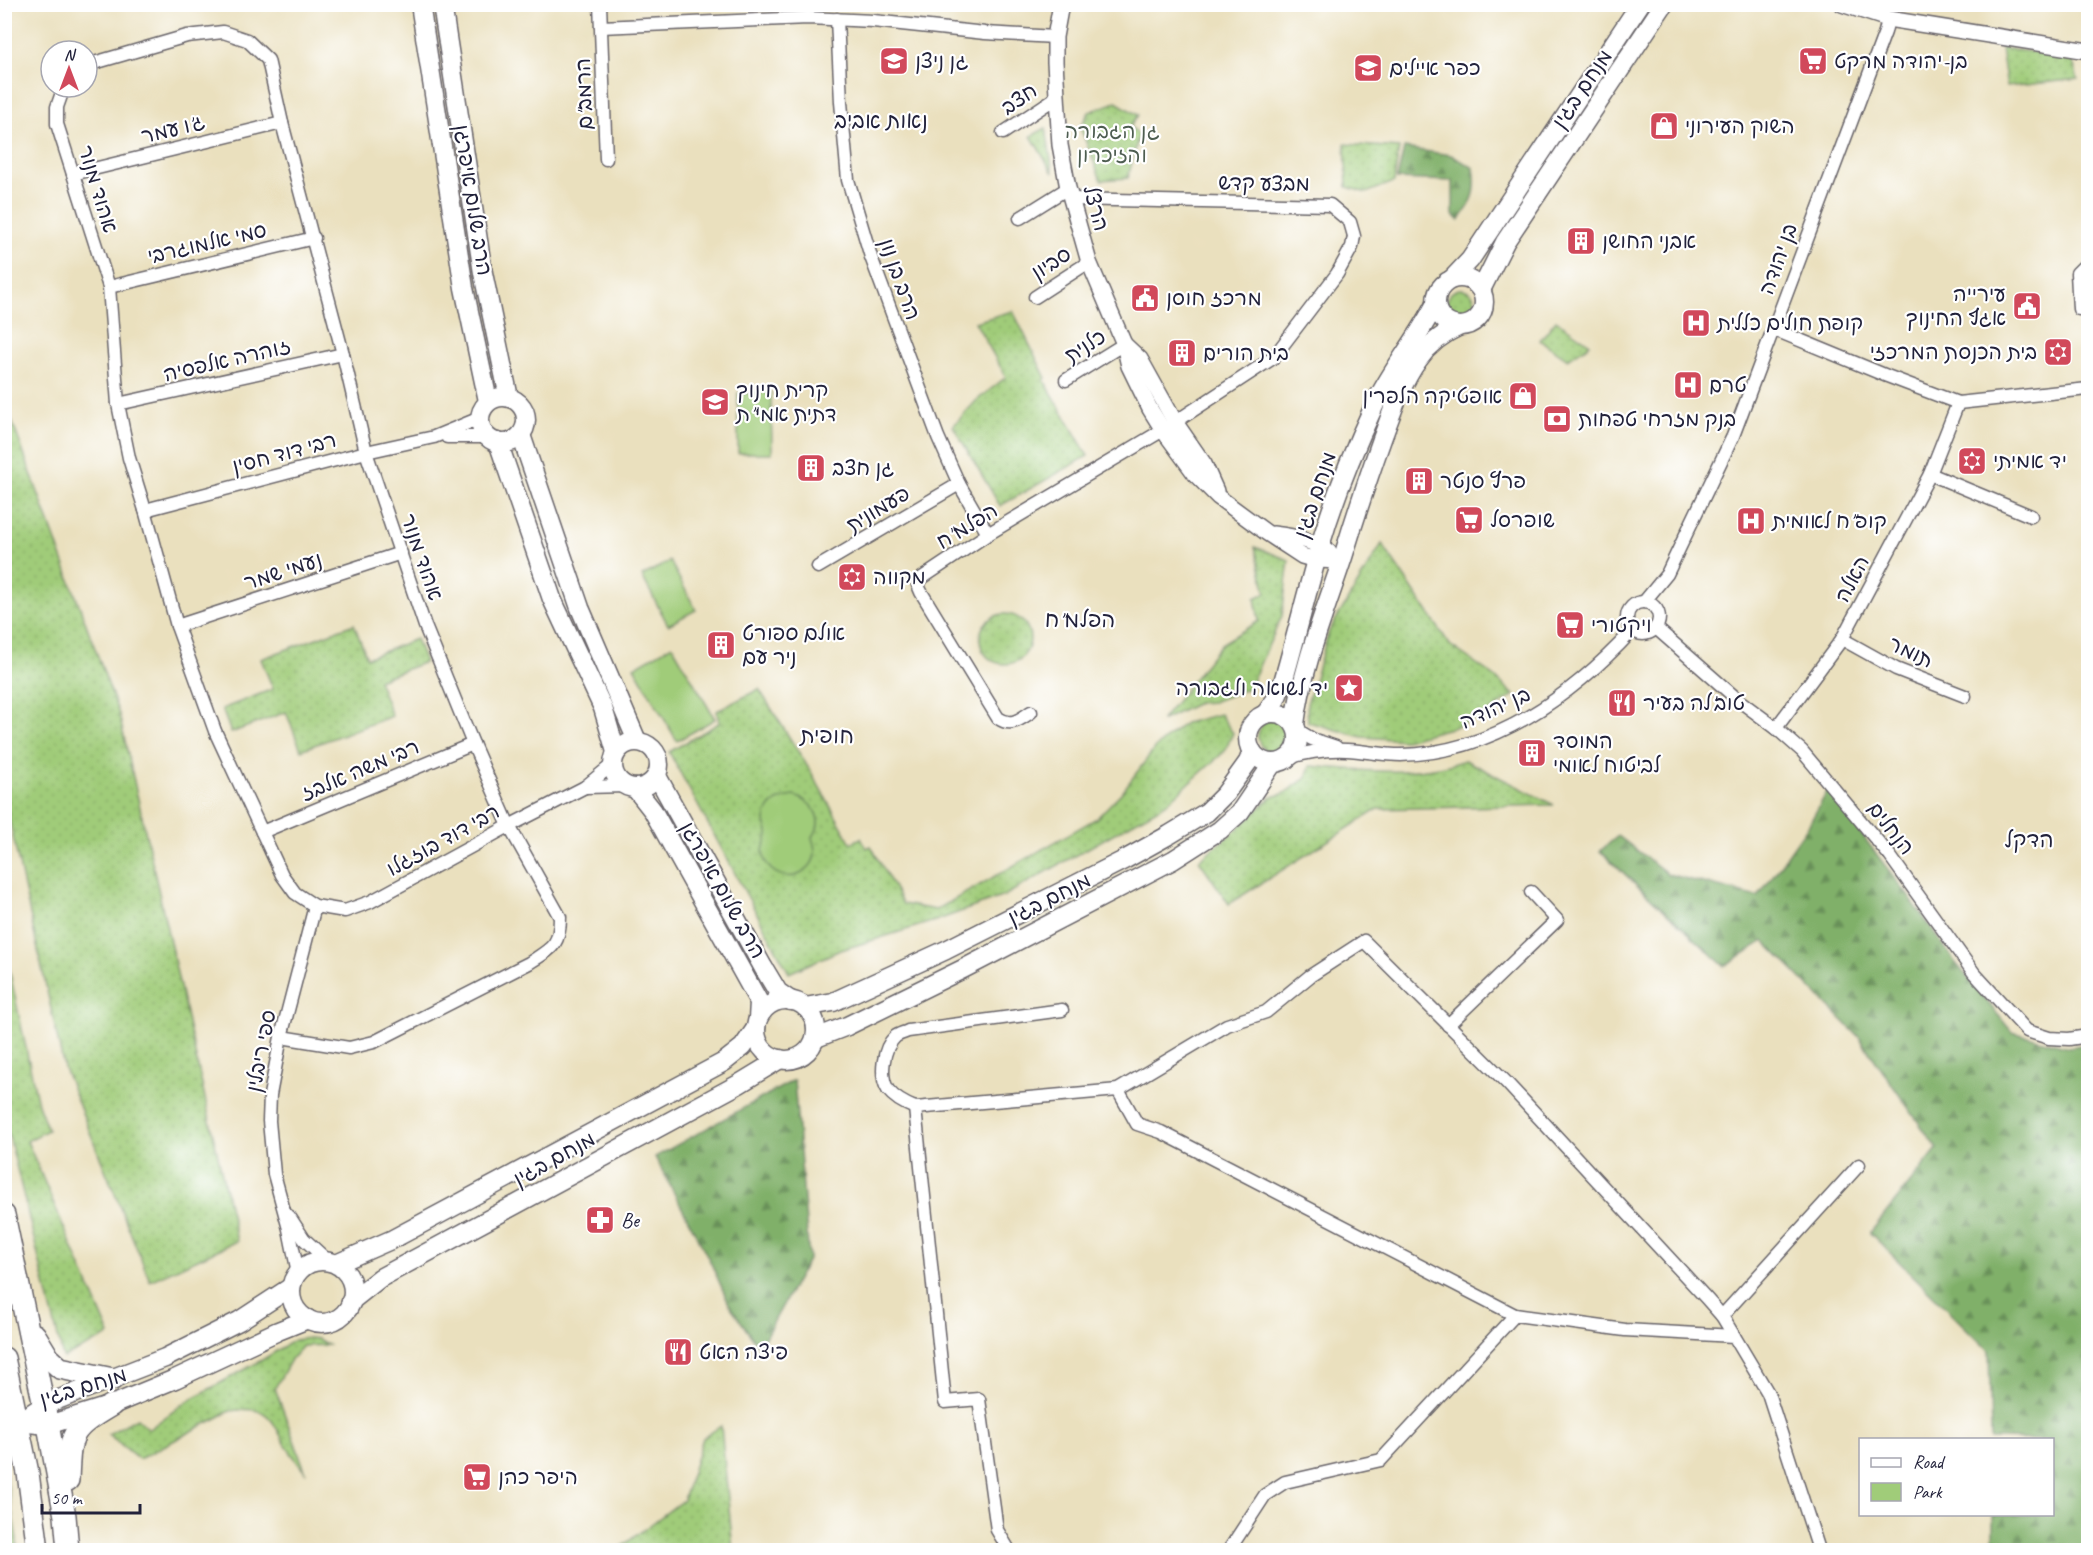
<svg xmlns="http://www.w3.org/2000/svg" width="2093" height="1555" font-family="Caveat,'Playpen Sans Hebrew',sans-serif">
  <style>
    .green { fill: url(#green-dots); stroke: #61775a; stroke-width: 1.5 }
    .forest { fill: url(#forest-firs); stroke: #516952; stroke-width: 1.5 }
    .pitch { fill: #a0cc79; stroke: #61775a; stroke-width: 1.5 }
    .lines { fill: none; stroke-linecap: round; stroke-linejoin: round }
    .minor-casing { stroke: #686469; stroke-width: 15 }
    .tertiary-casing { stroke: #686469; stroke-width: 18 }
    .secondary-casing { stroke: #686469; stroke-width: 21 }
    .trunk-casing { stroke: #686469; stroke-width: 24 }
    .minor { stroke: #fff; stroke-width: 12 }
    .tertiary { stroke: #fff; stroke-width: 15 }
    .secondary { stroke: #fff; stroke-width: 18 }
    .trunk { stroke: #fff; stroke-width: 21 }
    .labels { text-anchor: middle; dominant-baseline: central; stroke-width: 4.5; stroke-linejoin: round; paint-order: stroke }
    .poi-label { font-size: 21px; fill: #22223b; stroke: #fff; text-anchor: start }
    .street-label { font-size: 21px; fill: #22223b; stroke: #fff }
    .park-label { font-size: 21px; fill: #4e5e51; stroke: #fff }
    .neighbourhood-label { font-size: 22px; fill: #22223b; stroke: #fff }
  </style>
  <defs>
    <pattern id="green-dots" width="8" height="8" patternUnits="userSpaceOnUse" patternTransform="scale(1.5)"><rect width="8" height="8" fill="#a0cc79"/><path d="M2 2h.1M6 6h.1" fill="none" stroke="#8aaf6a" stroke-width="1.8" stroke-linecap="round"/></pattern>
    <pattern id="forest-firs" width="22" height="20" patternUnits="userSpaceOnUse" patternTransform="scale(1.5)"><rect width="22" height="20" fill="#80b069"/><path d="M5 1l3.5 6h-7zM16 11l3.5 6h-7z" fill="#688f58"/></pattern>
  </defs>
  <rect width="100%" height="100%" fill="#fff"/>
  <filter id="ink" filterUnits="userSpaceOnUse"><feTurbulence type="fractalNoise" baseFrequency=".0167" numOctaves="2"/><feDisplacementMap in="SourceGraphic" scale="12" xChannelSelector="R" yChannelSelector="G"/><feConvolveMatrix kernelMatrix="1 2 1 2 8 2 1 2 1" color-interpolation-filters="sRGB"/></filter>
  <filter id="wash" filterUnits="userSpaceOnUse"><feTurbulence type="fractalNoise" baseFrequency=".008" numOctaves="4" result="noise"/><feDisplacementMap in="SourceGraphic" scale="24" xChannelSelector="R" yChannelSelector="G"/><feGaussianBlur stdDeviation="1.35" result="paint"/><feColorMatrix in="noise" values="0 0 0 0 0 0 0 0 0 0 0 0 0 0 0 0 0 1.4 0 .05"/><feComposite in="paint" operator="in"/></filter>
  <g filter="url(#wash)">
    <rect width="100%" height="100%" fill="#eae0be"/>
    <g class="green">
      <path d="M2001,48L2062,56L2072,59L2078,79L2007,87Z"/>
      <path d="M1116,102L1138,115L1130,127L1139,134L1128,178L1101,180L1080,127L1089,112Z"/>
      <path d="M1046,128L1053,173L1031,136Z"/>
      <path d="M1345,144L1399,148L1394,182L1366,193L1347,187Z"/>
      <circle cx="1461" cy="303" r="14"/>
      <path d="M1013,311L1046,378L1044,380L1088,456L1000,506L953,426L976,401L1006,377L975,322Z"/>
      <path d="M1556,320L1590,344L1568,359L1540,340Z"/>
      <path d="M5,402L119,714L237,1241L150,1281L64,1068L5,801Z"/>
      <path d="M1382,544L1450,645L1494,676L1514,695L1485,715L1454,727L1405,740L1362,737L1308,722L1307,704L1329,631Z"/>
      <path d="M1255,547L1289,560L1282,616L1249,688L1213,702L1198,703L1161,721L1221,644L1259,621L1255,598L1266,593Z"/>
      <circle cx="1005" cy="639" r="25"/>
      <path d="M354,624L367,658L416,639L425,662L378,680L392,716L301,750L286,712L231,733L222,709L273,689L261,659Z"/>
      <path d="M759,689L811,772L851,843L861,838L866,848L871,846L903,904L936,910L1097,818L1122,792L1156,747L1185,723L1220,714L1233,733L1225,751L1166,804L1004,896L938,920L838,951L789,973L669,752L719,723L717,711Z"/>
      <circle cx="1275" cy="736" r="17"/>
      <path d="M1465,760L1554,805L1378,809L1229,904L1199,860L1235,831L1271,797L1283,794L1306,778L1310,766C1362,770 1415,778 1465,760Z"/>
      <path d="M4,945L38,1104L48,1130L27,1141L110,1335L63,1358L5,1120Z"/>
      <path d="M309,1338L318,1339L328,1345L303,1346L292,1358L275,1388L306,1473C301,1465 294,1458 289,1450C270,1420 272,1404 230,1411L139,1459L108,1434L137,1418L149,1429L186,1402L262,1360L294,1340Z"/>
      <path d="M721,1426L733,1550H617L683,1500L703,1438Z"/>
      <path d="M4,1465L17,1539V1550H5Z"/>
    </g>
    <g class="forest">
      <path d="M1404,148L1451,155L1474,168C1478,192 1473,202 1459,221L1453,215V181L1397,179Z"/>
      <path d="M1828,790L1912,901L1955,962L2012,1032L2069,1047L2088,1044V1550H2009L1993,1538V1515L2052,1514V1440L1991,1439L1989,1351L1870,1233L1937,1149L1859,1037L1764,941L1724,966L1600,851L1618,836L1668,874L1758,897L1808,826Z"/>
      <path d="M794,1080L809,1258L759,1348L729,1304L709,1259L655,1157Z"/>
    </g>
    <g class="pitch">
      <path d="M771,392L772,453H738V393Z"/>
      <path d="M670,561L696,610L668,625L642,576Z"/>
      <path d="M672,645L715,719L677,741L634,667Z"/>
      <path d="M794,796C813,801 826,820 812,838C816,849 817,859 808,868C795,883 769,877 764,857C761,846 767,843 768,835C769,831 765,826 765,821C766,805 779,798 794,796Z"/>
    </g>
  </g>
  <g filter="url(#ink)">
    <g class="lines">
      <g class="minor-casing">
        <g id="minor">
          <path d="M600,4L606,159"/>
          <path d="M837,19L841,102L848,180L871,257L938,437L959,484L988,534"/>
          <path d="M601,27L808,18L873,21L985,33L1055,37"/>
          <path d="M87,65L187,36L223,32L247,40L268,60L282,123L343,354L366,452L425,626L473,744L509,826L560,917C560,946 552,948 529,963L374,1042L349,1048L281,1037"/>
          <path d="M64,87L57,107V124L109,287L118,404L129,458L145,510L177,626L215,731L282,875L295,893L315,906L345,911L370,902L509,826L585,787L613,764"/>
          <path d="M1003,133L1057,97"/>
          <path d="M73,174L282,123"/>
          <path d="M1020,218L1068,188"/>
          <path d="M109,287L314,238"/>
          <path d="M1035,297L1089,262"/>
          <path d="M2079,309L2077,273L2088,262"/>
          <path d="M1773,329L1887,376L1958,403L2088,389"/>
          <path d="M1066,380L1124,344"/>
          <path d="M118,404L343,354"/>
          <path d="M447,437H487"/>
          <path d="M1930,474L2031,516"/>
          <path d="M145,510L366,452L434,437L480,418"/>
          <path d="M818,567L959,484"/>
          <circle cx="1643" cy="618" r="16"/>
          <path d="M1644,602L1667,574L1733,436L1885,32L1888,19"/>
          <path d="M177,626L401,553"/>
          <path d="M1656,628L1737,699L1776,728L1802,751L1890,856L1974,973L2027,1031L2049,1038L2069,1039L2088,1036"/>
          <path d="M1842,639L1896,669L1965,696"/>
          <path d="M1031,712C1019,720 1011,727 998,718L921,592L918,585L922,578L988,534L1163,430L1273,358L1337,274L1352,247L1354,236L1350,222L1330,205L1071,199"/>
          <path d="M1776,728L1842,639L1930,474L1958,403"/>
          <path d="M1297,730L1312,739L1336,747"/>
          <path d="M1288,758C1307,752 1326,749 1347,750C1365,751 1383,755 1401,755C1493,753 1572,696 1632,631"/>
          <path d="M585,787L626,786"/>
          <path d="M262,832L473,744"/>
          <path d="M1062,1010L908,1031C904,1033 898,1034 895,1037C883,1048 879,1076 888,1090C895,1099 905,1104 915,1108L1118,1090L1227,1025L1266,1012L1310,976L1364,941L1506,1082L1706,1298L1722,1316L1734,1336"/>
          <path d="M1448,1025L1557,920L1531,892"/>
          <path d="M1118,1090L1137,1124L1161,1132L1515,1315L1625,1330L1734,1336L1768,1393L1819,1550"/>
          <path d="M915,1108L945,1402L979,1399L997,1530L1009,1550"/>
          <path d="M289,1216L304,1239L329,1262"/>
          <path d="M298,1273L289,1229L274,1174L269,1121L270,1095L281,1037L315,906"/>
          <path d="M1722,1316L1859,1165"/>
          <path d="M1229,1550L1265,1495L1285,1482L1381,1460L1515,1315"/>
        </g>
      </g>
      <g class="tertiary-casing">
        <g id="tertiary">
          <path d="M1061,4L1055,37V62L1060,145L1068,188L1089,262L1124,344L1129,366L1150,409L1163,430L1196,475L1218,497L1267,533L1302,556L1316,560L1341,561"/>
          <path d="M1842,4L1888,19L2088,51"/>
          <path d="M1124,344L1140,359L1175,422L1204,464L1216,491"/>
          <path d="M1273,534C1292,536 1313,540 1329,552"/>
        </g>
      </g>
      <g class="secondary-casing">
        <g id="secondary">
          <path d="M420,4L464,288L488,401"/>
          <path d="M442,4L483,273L509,398"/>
          <circle cx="1460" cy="302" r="24"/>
          <path d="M1452,279L1470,260L1640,4"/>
          <path d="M1481,290L1505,242L1664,4"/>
          <circle cx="503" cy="420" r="23"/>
          <path d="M521,435L580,608L637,741"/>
          <path d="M498,442L552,599L603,708L616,752"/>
          <circle cx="1273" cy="738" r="25"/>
          <path d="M1266,713L1276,699L1283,682C1296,637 1307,591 1320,546C1334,498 1353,451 1374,406C1391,370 1417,340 1435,305"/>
          <path d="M1295,724C1302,667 1325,612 1343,557C1355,518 1368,478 1382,439C1392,412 1401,384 1418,360C1429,344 1442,334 1460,326"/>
          <circle cx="636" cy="765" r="23"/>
          <path d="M657,776L763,967L778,992L791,1001"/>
          <path d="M635,788L653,811L759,1002L758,1019"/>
          <circle cx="786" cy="1030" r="30"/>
          <path d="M805,1007L833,1002L946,950L1124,860L1169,835L1207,812L1225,794L1248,762L1252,751"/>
          <path d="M816,1038L847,1026L963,969L1173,860L1220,830L1240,812L1273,763"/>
          <circle cx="322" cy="1292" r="31"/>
          <path d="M336,1264L393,1239L724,1062L743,1047L756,1028"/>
          <path d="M351,1301L380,1278L739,1084L780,1059"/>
          <path d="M32,1413L44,1405L165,1358L239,1321L291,1287"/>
          <path d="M18,1422L48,1425L112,1405L175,1379L278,1331L308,1319"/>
        </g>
      </g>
      <g class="trunk-casing">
        <g id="trunk">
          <path d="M4,1215L48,1425L65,1516L68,1550"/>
          <path d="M35,1335L49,1358L60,1368L113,1379"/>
          <path d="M4,1358L28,1473L38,1550"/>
          <path d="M68,1480C70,1432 70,1430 112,1405"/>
        </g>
      </g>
      <use href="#minor" class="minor"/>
      <use href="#tertiary" class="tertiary"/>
      <use href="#secondary" class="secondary"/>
      <use href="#trunk" class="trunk"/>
    </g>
  </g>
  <defs>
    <g id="school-square" transform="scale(1.5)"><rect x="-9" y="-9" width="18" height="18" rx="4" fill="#d1495b" stroke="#fff"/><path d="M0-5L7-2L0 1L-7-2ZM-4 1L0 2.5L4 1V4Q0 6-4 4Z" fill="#fff"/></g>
    <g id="supermarket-square" transform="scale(1.5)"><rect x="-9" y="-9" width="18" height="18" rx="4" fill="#d1495b" stroke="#fff"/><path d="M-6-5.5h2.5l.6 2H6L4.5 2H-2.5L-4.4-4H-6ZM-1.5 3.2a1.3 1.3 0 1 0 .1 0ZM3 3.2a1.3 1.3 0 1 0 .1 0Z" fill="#fff"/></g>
    <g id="university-square" transform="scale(1.5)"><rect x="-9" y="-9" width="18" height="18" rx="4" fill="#d1495b" stroke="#fff"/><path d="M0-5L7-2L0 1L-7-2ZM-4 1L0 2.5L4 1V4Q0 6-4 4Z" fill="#fff"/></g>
    <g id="shop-square" transform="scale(1.5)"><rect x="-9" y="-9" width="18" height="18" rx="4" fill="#d1495b" stroke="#fff"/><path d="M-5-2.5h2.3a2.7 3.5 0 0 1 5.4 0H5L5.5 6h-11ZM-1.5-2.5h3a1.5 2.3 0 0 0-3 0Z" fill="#fff"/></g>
    <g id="building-square" transform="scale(1.5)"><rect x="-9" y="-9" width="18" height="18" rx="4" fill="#d1495b" stroke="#fff"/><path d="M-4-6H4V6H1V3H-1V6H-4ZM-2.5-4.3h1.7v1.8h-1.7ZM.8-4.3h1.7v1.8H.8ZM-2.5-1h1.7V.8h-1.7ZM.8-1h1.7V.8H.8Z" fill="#fff"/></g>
    <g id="civic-square" transform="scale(1.5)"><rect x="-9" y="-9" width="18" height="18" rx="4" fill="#d1495b" stroke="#fff"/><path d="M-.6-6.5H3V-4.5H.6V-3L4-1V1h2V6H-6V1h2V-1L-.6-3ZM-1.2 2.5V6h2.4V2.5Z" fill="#fff"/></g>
    <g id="hospital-square" transform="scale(1.5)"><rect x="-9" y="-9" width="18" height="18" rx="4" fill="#d1495b" stroke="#fff"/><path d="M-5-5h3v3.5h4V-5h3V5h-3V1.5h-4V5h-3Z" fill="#fff"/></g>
    <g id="synagogue-square" transform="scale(1.5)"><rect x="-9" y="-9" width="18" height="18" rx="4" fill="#d1495b" stroke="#fff"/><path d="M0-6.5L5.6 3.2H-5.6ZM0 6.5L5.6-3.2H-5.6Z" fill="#fff"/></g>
    <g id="bank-square" transform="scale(1.5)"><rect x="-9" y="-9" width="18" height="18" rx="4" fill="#d1495b" stroke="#fff"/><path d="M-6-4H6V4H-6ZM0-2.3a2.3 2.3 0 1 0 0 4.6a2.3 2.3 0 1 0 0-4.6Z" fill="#fff"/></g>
    <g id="sight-square" transform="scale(1.5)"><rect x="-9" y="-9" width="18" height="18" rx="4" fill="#d1495b" stroke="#fff"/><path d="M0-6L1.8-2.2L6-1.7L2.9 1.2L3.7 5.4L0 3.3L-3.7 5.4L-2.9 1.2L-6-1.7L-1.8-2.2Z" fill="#fff"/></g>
    <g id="restaurant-square" transform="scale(1.5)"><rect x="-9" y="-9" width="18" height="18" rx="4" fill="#d1495b" stroke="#fff"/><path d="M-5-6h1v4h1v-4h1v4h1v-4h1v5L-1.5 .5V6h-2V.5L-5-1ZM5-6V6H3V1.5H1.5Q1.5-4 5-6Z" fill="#fff"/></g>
    <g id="pharmacy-square" transform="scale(1.5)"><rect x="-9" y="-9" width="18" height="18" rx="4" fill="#d1495b" stroke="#fff"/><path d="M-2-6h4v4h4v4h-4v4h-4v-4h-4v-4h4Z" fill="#fff"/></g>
  </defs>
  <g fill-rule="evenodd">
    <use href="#school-square" x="894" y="61"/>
    <use href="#supermarket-square" x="1813" y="61"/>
    <use href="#university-square" x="1368" y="68"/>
    <use href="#shop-square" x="1664" y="126"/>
    <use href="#building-square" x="1581" y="241"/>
    <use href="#civic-square" x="1145" y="298"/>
    <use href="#civic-square" x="2027" y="306"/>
    <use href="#hospital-square" x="1696" y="323"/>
    <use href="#synagogue-square" x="2058" y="352"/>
    <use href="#building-square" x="1182" y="353"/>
    <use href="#hospital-square" x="1688" y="385"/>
    <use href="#shop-square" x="1523" y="396"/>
    <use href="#school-square" x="715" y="402"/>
    <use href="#bank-square" x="1557" y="419"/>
    <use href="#synagogue-square" x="1972" y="461"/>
    <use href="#building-square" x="811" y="468"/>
    <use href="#building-square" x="1419" y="481"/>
    <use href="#supermarket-square" x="1469" y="520"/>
    <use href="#hospital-square" x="1751" y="521"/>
    <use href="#synagogue-square" x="852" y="577"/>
    <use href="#supermarket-square" x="1570" y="625"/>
    <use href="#building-square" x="721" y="645"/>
    <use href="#sight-square" x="1349" y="688"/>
    <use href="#restaurant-square" x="1622" y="703"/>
    <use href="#building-square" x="1532" y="753"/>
    <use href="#pharmacy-square" x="600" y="1220"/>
    <use href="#restaurant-square" x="678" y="1352"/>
    <use href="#supermarket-square" x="477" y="1477"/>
  </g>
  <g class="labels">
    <g class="poi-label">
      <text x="915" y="61">גן ניצן</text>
      <text x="1834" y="61">בן-יהודה מרקט</text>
      <text x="1389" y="68">כפר איילים</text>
      <text x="1685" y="126">השוק העירוני</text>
      <text x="1602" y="241">אבני החושן</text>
      <text x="2006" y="294" text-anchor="end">עירייה<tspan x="2006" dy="24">אגף החינוך</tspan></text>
      <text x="1166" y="298">מרכז חוסן</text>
      <text x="1717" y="323">קופת חולים כללית</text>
      <text x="2037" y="352" text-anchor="end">בית הכנסת המרכזי</text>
      <text x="1203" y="353">בית הורים</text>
      <text x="1709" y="385">טרם</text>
      <text x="736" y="390">קרית חינוך<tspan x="736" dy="24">דתית אמי"ת</tspan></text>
      <text x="1502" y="396" text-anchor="end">אופטיקה הלפרין</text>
      <text x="1578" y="419">בנק מזרחי טפחות</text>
      <text x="1993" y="461">יד אמיתי</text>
      <text x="832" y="468">גן חצב</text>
      <text x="1440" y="481">פרץ סנטר</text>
      <text x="1490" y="520">שופרסל</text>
      <text x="1772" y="521">קופ"ח לאומית</text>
      <text x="873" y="577">מקווה</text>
      <text x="1591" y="625">ויקטורי</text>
      <text x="742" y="633">אולם ספורט<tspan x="742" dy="24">ניר עם</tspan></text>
      <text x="1328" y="688" text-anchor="end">יד לשואה ולגבורה</text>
      <text x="1643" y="703">טוב'לה בעיר</text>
      <text x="1553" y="741">המוסד<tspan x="1553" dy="24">לביטוח לאומי</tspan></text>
      <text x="621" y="1220">Be</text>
      <text x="699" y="1352">פיצה האט</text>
      <text x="498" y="1477">היפר כהן</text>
    </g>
    <g class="street-label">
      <text transform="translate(1582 89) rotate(-56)">מנחם בגין</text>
      <text transform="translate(584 94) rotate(-92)">הרמב"ם</text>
      <text transform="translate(1019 99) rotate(-34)">חצב</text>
      <text transform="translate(173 129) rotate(-14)">ג'ו עמר</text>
      <text transform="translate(1264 183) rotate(1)">מבצע קדש</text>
      <text transform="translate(98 189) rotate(73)">אהוד מנור</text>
      <text transform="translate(473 200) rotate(81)">הרב שלום איפרגן</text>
      <text transform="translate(1096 208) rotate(75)">הרצל</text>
      <text transform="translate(207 243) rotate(-13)">סמי אלמוגרבי</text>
      <text transform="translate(1778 259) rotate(-70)">בן יהודה</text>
      <text transform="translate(1051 263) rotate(-33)">סביון</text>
      <text transform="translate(900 279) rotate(71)">הרב בן נון</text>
      <text transform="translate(1085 346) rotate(-32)">כלנית</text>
      <text transform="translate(227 360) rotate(-13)">זוהרה אלפסיה</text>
      <text transform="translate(284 453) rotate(-15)">רבי דוד חסין</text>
      <text transform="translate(1315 495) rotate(-71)">מנחם בגין</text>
      <text transform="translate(878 509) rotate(-31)">פעמונית</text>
      <text transform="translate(967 526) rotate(-32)">הפלמ"ח</text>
      <text transform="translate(422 557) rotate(71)">אהוד מנור</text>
      <text transform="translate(283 571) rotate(-18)">נעמי שמר</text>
      <text transform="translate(1852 579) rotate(-62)">האלה</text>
      <text transform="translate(1911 652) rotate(25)">תומר</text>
      <text transform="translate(1495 708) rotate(-24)">בן יהודה</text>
      <text transform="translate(360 770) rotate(-23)">רבי משה אלבז</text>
      <text transform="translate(1891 828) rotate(52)">הנחלים</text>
      <text transform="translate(443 840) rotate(-29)">רבי דוד בוזגלו</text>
      <text transform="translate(723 890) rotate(61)">הרב שלום איפרגן</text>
      <text transform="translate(1049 899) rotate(-27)">מנחם בגין</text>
      <text transform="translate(261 1051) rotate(-79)">ספי ריבלין</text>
      <text transform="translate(554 1159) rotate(-29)">מנחם בגין</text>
      <text transform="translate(83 1387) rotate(-17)">מנחם בגין</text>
    </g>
    <g class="park-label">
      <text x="1112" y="131">גן הגבורה<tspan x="1112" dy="24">והזיכרון</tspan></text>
    </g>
    <g class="neighbourhood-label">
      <text x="881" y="121">נאות אביב</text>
      <text x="1080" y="620">הפלמ"ח</text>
      <text x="827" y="736">חופית</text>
      <text x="2029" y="840">הדקל</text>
    </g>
  </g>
  <rect width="2093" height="1555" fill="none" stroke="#fff" stroke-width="24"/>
  <rect x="1859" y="1438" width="195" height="78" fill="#ffffff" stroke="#a7a7b1" stroke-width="1.5"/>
  <rect x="1871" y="1458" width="30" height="9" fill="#ffffff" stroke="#a7a7b1" stroke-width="1.5"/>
  <text x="1913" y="1468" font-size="18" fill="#22223b">Road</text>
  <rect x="1871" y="1483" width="30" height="18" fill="#a0cc79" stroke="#a7a7b1" stroke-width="1.5"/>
  <text x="1913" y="1498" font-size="18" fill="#22223b">Park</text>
  <g transform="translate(69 69)"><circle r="28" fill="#ffffff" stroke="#a7a7b1" stroke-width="1.5"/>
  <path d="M0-4.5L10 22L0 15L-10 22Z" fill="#d1495b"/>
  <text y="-9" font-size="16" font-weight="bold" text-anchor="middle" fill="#22223b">N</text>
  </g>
  <path d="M42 1504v9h98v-9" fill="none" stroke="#22223b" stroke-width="3"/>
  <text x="51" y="1504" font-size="18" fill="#22223b" stroke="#ffffff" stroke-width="4.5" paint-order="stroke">50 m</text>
</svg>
